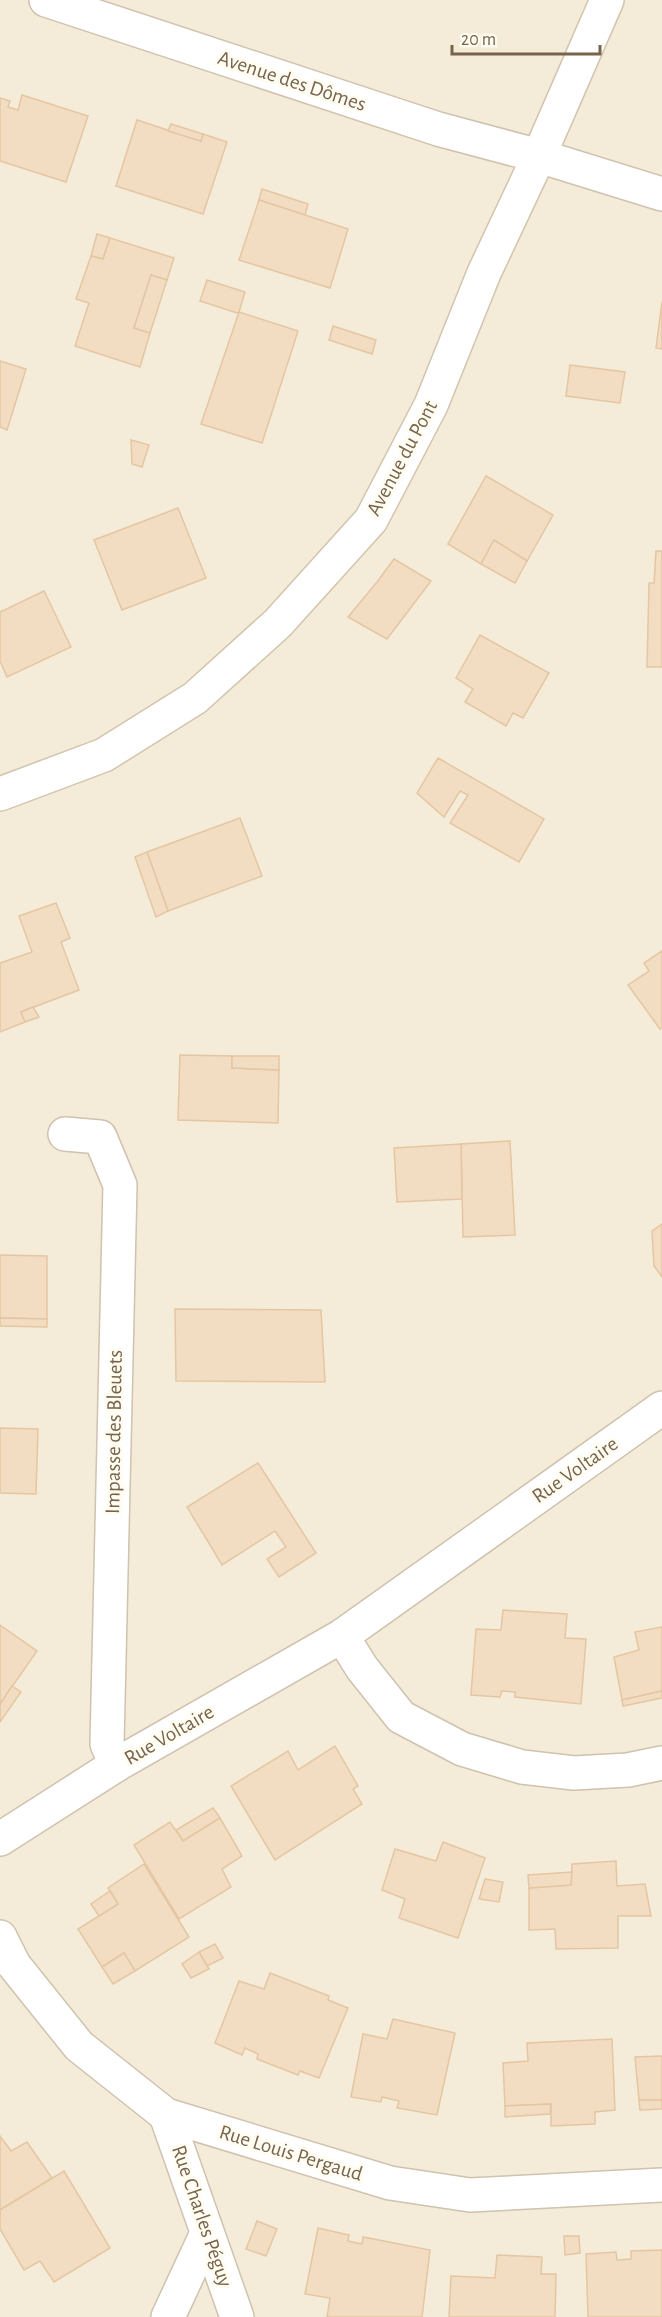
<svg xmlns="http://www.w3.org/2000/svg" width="662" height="2317" font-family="'Alegreya Sans',sans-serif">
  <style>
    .residential { fill: #f4ecd8 }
    .building { fill: #f2ddc2; stroke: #e5c6a2; stroke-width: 1.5 }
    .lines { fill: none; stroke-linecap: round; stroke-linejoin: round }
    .street-casing { stroke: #cfc2af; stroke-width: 36 }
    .secondary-casing { stroke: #d2c4ad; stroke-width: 36 }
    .street { stroke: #fff; stroke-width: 33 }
    .secondary { stroke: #fff; stroke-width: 33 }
    .labels { text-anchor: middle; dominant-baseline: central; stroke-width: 6; stroke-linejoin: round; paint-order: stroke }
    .street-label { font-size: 21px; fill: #78634d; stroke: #fffcf1 }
  </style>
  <rect width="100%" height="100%" fill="#fdf8ea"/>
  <rect class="residential" x="0" y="0" width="662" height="2317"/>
  <g class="building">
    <path d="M22,95L88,116L66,182L0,161V98L10,101L8,107L18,110Z"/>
    <path d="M137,120L201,141L203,134L227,142L203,214L116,186Z"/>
    <path d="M171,124L203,134L201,141L168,131Z"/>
    <path d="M262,189L308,204L305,215L259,200Z"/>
    <path d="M259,200L348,229L330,288L239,260Z"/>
    <path d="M97,234L110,238L103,259L91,256Z"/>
    <path d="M110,238L174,258L167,280L151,275L134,328L150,333L140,367L75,346L89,303L76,299L91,256L103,259Z"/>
    <path d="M151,275L167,280L150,333L134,328Z"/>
    <path d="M207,280L245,292L239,312L237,313L200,301Z"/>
    <path d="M662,302V349L656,348Z"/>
    <path d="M239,312L298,331L262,443L201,424Z"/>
    <path d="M333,326L376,340L372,354L329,340Z"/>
    <path d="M0,361L26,369L7,430L0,427Z"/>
    <path d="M570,365L625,372L620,403L566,396Z"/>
    <path d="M131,440L149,445L142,467L132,464Z"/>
    <path d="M486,476L553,515L527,561L494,540L481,564L448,544Z"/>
    <path d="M178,508L206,578L122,610L94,540Z"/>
    <path d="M494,540L527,561L515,583L481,564Z"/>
    <path d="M656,551H662V667H647L649,583H654Z"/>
    <path d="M394,559L431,581L387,639L348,617L377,582Z"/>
    <path d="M44,591L71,647L7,677L0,661V612Z"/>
    <path d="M480,635L549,673L523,718L513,713L506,726L465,702L473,689L456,678Z"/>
    <path d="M438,758L544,819L519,862L450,823L468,795L460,791L444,817L417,793Z"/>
    <path d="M240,818L262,876L168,911L147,852Z"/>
    <path d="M147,852L168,911L156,917L135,857Z"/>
    <path d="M56,903L70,938L61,942L79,990L21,1012L25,1022L0,1032V963L32,952L19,916Z"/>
    <path d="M662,951V1027L660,1029L628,985L649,971L644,963Z"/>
    <path d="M33,1007L39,1017L25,1022L21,1012Z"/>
    <path d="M180,1055L232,1056V1068L279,1070L278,1123L178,1120Z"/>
    <path d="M232,1056H279V1070L232,1068Z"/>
    <path d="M510,1141L515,1235L463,1237L461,1144Z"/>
    <path d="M461,1144L462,1199L397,1202L394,1148Z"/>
    <path d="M662,1224V1277L654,1266L652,1231Z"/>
    <path d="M0,1255L47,1256V1319L0,1318Z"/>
    <path d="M175,1309L321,1310L325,1382L176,1381Z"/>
    <path d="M0,1318L47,1319V1327L0,1326Z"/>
    <path d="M0,1428L38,1429L36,1494L0,1493Z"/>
    <path d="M258,1463L316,1553L279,1577L267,1559L286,1547L275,1531L222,1565L187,1507Z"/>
    <path d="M503,1610L567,1614L565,1638L586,1639L581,1704L515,1697V1692L502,1691L500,1697L471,1695L476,1629L501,1630Z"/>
    <path d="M0,1625L37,1651L0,1704Z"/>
    <path d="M662,1627V1691L622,1700L614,1657L639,1650L635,1632Z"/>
    <path d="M12,1686L21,1692L0,1722V1704Z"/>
    <path d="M662,1691V1698L623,1706L622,1700Z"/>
    <path d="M335,1746L358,1786L353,1789L362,1804L275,1860L231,1786L288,1751L298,1770Z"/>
    <path d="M213,1808L220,1818L183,1841L176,1830Z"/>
    <path d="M220,1818L242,1856L222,1869L231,1887L179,1919L134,1845L170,1822L183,1841Z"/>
    <path d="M443,1842L485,1858L458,1938L399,1918L405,1899L382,1890L395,1849L436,1861Z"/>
    <path d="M616,1861L617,1886L645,1884L651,1916H618V1948L556,1949L555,1929L529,1930V1888L571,1885L572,1864Z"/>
    <path d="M144,1864L189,1937L135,1971L124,1953L102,1967L78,1929L118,1904L108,1888Z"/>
    <path d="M572,1872L571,1885L529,1888L528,1875Z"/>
    <path d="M485,1879L503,1882L499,1902L479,1899Z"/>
    <path d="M110,1891L118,1904L99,1916L91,1904Z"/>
    <path d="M215,1944L223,1958L207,1966L199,1952Z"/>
    <path d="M199,1952L209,1969L191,1978L182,1964Z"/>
    <path d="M124,1953L135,1971L113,1984L102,1967Z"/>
    <path d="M270,1973L329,1996L328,2000L348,2008L319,2078L300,2071L298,2075L257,2059L258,2054L245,2048L242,2055L215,2043L239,1981L264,1989Z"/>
    <path d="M393,2019L455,2033L437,2115L397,2108L399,2101L382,2097L381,2102L351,2097L363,2034L387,2039Z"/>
    <path d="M612,2039L615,2110L595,2112V2124L551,2126V2104L505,2106L503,2063L528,2061L527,2043Z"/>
    <path d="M662,2056V2100H639L635,2057Z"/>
    <path d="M639,2100H662V2109L640,2110Z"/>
    <path d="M551,2104L550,2114L505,2117V2106Z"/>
    <path d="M0,2136L11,2151L27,2142L52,2178L0,2210Z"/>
    <path d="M64,2171L110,2248L54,2282L40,2261L24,2270L0,2229V2210Z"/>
    <path d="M257,2221L277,2229L266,2256L246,2249Z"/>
    <path d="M318,2228L349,2235L348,2241L362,2244L363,2237L430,2250L422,2317H327L330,2298L305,2294Z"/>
    <path d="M564,2236H579L580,2253L565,2255Z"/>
    <path d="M662,2250V2317H588L586,2254L616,2252L617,2260L631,2259V2251Z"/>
    <path d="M497,2255L542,2257L541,2274H556L555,2317H449L451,2276L495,2278Z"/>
  </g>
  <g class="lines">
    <g class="street-casing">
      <g id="street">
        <path d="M46,0L438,129L539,156L662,194"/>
        <path d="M65,1134L100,1137L120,1185L107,1744L116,1765"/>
        <path d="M342,1636L362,1668L401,1717L462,1749L522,1767L574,1773L628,1770L662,1763"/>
        <path d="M0,1839L116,1765L342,1636L662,1408"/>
        <path d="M0,1937L14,1965L79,2046L166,2115L390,2183L470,2195L662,2185"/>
        <path d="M166,2115L237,2317"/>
        <path d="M168,2317L207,2233"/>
      </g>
    </g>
    <g class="secondary-casing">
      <path id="secondary" d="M0,794L104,755L195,698L278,623L371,520L431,405L484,273L539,156L607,0"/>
    </g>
    <use href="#street" class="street"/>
    <use href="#secondary" class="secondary"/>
  </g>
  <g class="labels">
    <g class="street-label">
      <text transform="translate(292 81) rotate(18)">Avenue des Dômes</text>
      <text transform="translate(402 458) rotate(-62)">Avenue du Pont</text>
      <text transform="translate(114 1432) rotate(-89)">Impasse des Bleuets</text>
      <text transform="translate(575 1470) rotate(-35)">Rue Voltaire</text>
      <text transform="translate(169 1735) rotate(-30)">Rue Voltaire</text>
      <text transform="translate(291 2153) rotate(17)">Rue Louis Pergaud</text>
      <text transform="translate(202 2216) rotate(71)">Rue Charles Péguy</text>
    </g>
  </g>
  <path d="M452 45v9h148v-9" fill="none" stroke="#78634d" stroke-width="3"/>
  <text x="461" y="45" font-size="18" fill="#78634d" stroke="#fffcf1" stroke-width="4.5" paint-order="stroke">20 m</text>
</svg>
